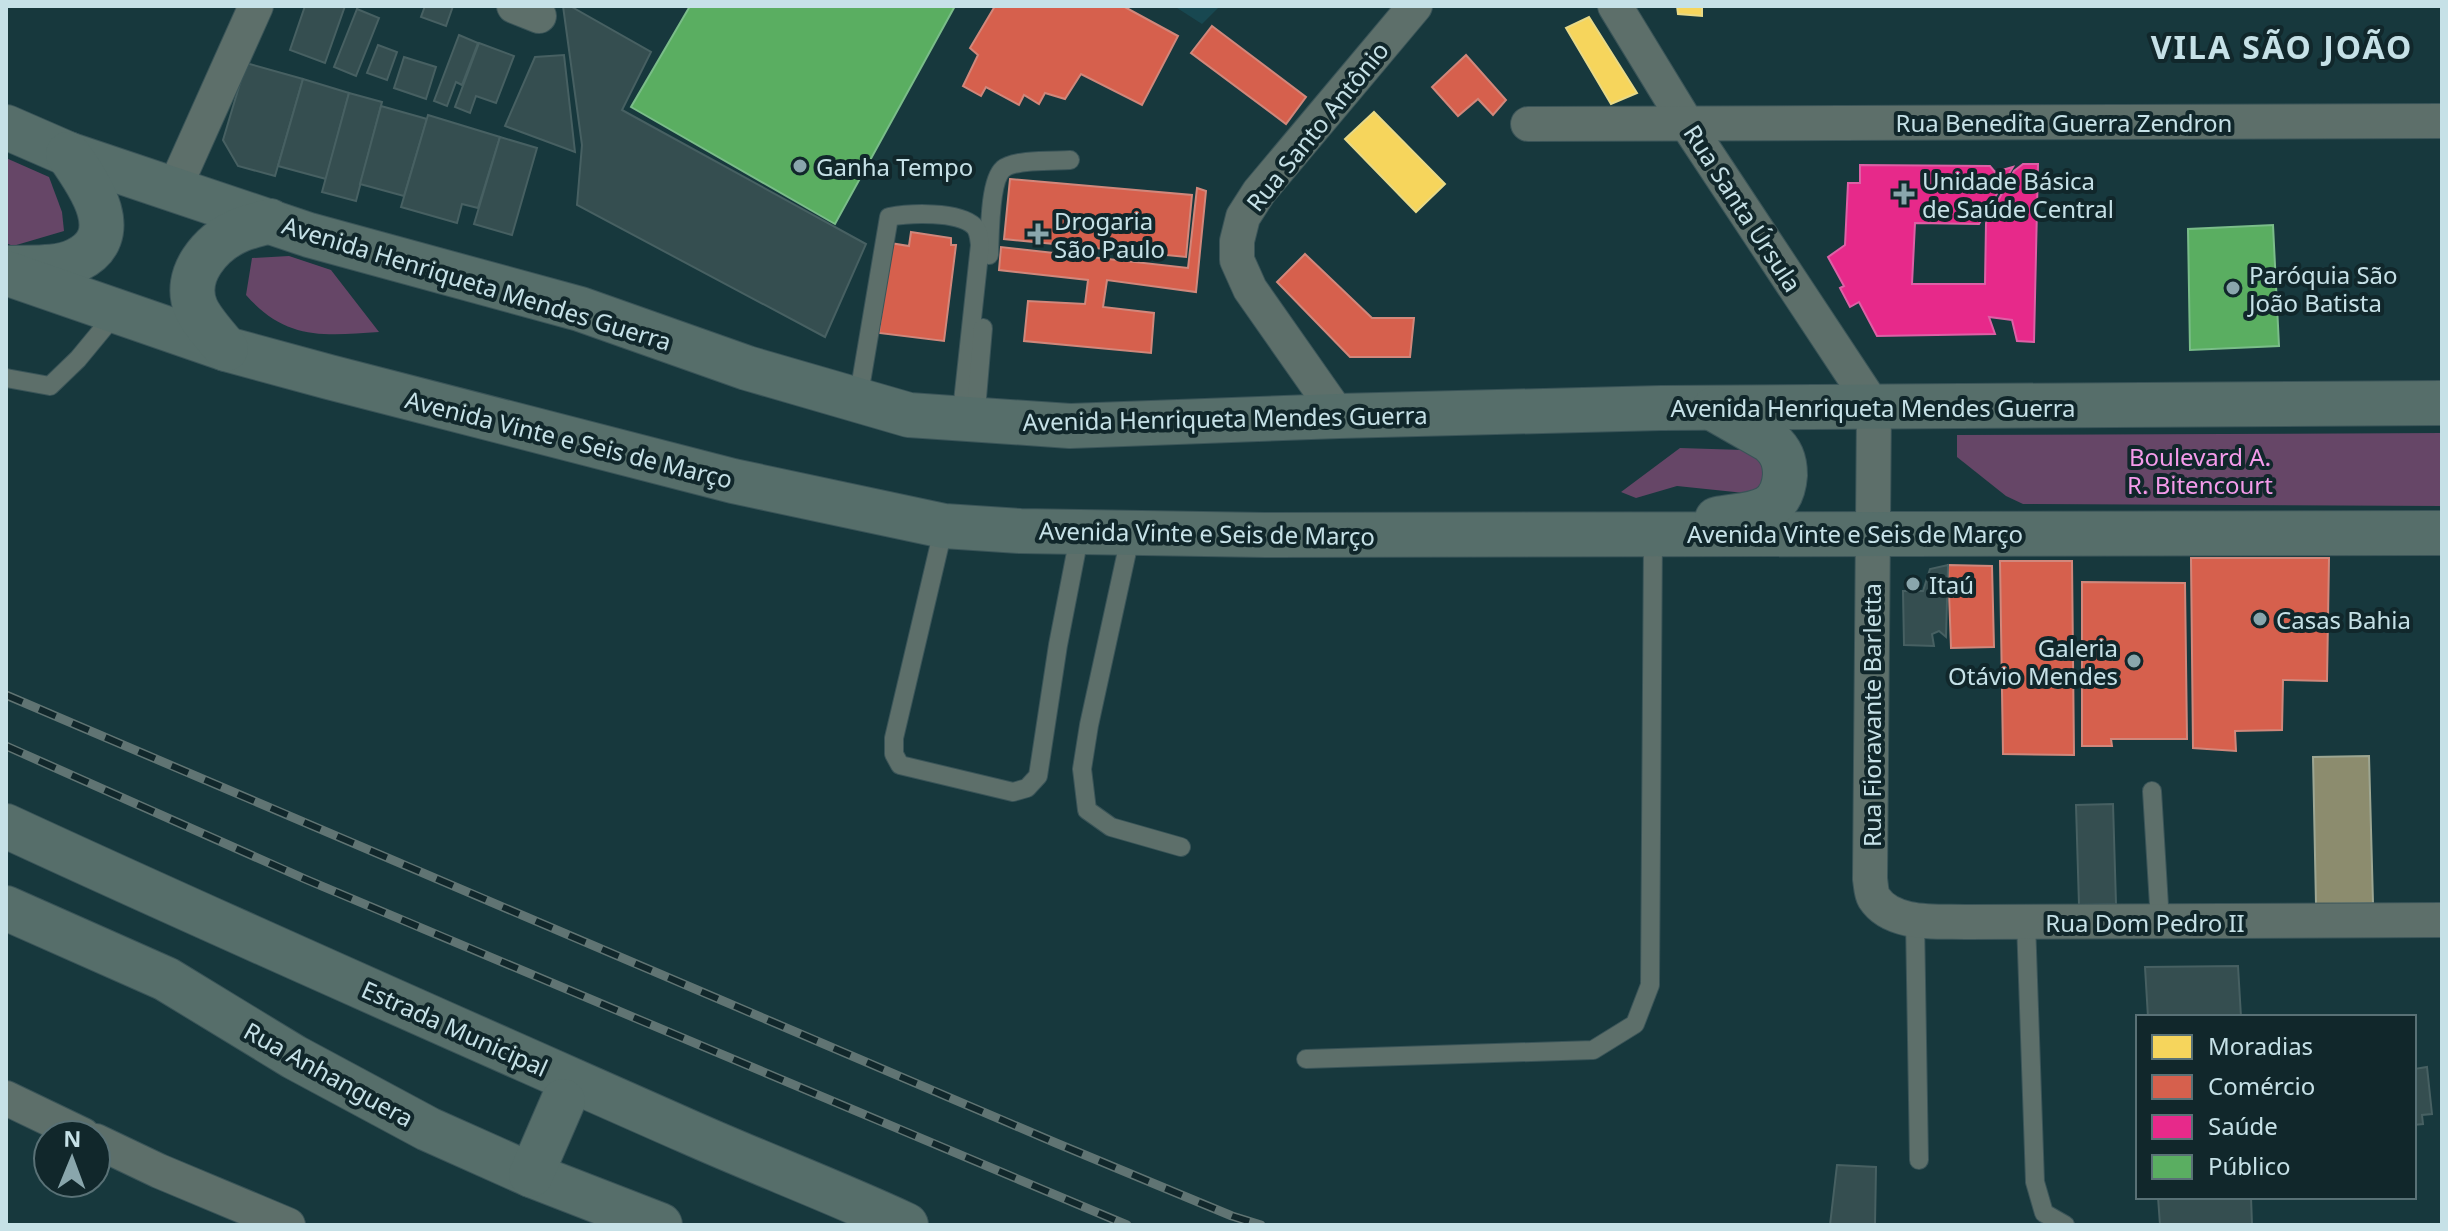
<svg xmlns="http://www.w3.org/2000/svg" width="2448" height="1231" font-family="'Noto Sans',sans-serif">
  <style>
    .built { fill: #184851 }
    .green { fill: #664667 }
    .homes { fill: #f6d55c; stroke: #e8d986; stroke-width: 2 }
    .shops { fill: #d6604d; stroke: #d1877b; stroke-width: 2 }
    .health { fill: #e7298a; stroke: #dd60a6; stroke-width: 2 }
    .public { fill: #5aae61; stroke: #7abd89; stroke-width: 2 }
    .industry { fill: #8c8c6e; stroke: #9da692; stroke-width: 2 }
    .building { fill: #354e50; stroke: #476062; stroke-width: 2 }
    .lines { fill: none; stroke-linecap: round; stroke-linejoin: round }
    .lane-casing { stroke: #3a5458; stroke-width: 20 }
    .street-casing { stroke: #3a5458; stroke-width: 36 }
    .primary-casing { stroke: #3a5458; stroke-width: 46 }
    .lane { stroke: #5d6f6a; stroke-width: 18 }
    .street { stroke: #5d6f6a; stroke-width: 34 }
    .primary { stroke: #566e6a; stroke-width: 44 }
    .rail-casing { stroke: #607473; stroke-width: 9 }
    .rail { stroke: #11272b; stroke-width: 6; stroke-dasharray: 18; stroke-linecap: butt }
    .poi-dot { fill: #89a6ac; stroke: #11272b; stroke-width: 3 }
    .labels { text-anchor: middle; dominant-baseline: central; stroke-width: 8; stroke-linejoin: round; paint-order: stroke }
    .street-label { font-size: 24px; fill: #c6e1e7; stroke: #11272b }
    .poi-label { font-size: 24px; fill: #c6e1e7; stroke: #11272b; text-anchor: start }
    .park-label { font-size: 24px; fill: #f49bea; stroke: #11272b }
    .district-label { font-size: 32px; font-weight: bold; letter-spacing: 2px; fill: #c6e1e7; stroke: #11272b }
  </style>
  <rect width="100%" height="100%" fill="#17383d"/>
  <path class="built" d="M1174,6H1220L1202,24Z"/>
  <g class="green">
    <path d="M6,158L49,177L62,212L64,231L13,246L6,243Z"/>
    <path d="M289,256L331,270L379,332C323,336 286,340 246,295L252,258Z"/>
    <path d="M2442,433V506L2023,504L2006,496L1957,457V435Z"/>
    <path d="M1680,448L1775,451L1778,483L1754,494L1677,486L1636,498L1621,492Z"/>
  </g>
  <g class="homes">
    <path d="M1677,6H1702V16L1678,14Z"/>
    <path d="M1589,17L1637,93L1611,104L1566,28Z"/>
    <path d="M1374,112L1445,184L1416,212L1345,139Z"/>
  </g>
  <g class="shops">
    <path d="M995,6H1123L1178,36L1142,105L1081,74L1065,99L1045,93L1039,104L1024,95L1019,105L986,87L981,96L963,86L978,55L970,48Z"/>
    <path d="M1212,26L1306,97L1286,124L1191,53Z"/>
    <path d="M1466,55L1506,100L1493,115L1478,99L1458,116L1432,87Z"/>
    <path d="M1010,179L1192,195L1186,257L1004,239Z"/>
    <path d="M1197,188L1206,191L1196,292L1107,280L1103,307L1154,313L1151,353L1024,341L1028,301L1085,304L1088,280L999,270L1001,247L1188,268Z"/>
    <path d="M911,232L951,238V245H956L944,341L879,333L890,243L909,246Z"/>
    <path d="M1305,254L1372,318H1414L1410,357H1350L1277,282Z"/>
    <path d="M2191,558H2329L2327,681L2283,680L2282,730L2235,731L2236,751L2193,748Z"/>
    <path d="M2000,561H2072L2074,755L2003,754Z"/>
    <path d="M1948,565L1992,566L1994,647L1951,648Z"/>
    <path d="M2082,582L2185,583L2187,739H2111L2112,746H2082Z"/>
  </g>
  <path class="health" d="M2023,164H2038L2034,342L2017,341L2012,320L1989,317L1995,334L1877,336L1859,302L1850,307L1840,288L1844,286L1828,257L1845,245L1848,183H1860V165L1990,166L1995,172L2013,167L1979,224L1915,223L1912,284H1985L1986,223L2014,171Z"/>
  <g class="public">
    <path d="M690,6H955L835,224L631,107Z"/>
    <path d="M2273,225L2279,346L2190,350L2188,229Z"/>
  </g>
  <path class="industry" d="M2369,756L2373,903L2316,904L2313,757Z"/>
  <g class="building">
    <path d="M305,6H345L325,63L290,50Z"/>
    <path d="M425,6H453L446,26L421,17Z"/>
    <path d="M563,6H570L651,52L622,110L866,244L825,337L577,205L582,145Z"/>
    <path d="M357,9L379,18L356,76L334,67Z"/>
    <path d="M459,35L478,43L462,85L456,82L447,106L434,101Z"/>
    <path d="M479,43L514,56L496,103L476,96L470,113L455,107Z"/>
    <path d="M378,45L397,52L387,80L367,73Z"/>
    <path d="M564,55L575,152L505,126L535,57Z"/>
    <path d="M404,57L436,67L426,99L394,88Z"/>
    <path d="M246,63L303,79L275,176L238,166L223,140Z"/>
    <path d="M303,79L349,93L326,179L278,166Z"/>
    <path d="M349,93L382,102L356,201L322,192Z"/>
    <path d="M381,106L427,119L404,196L360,184Z"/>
    <path d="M428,115L500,137L478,208L462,204L457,223L401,207Z"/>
    <path d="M500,137L537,148L512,235L474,224Z"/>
    <path d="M1948,565L1946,637L1939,631L1932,634L1934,646L1904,645L1903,591H1923L1930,569Z"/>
    <path d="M2113,804L2116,904L2079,905L2076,805Z"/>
    <path d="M2238,966L2241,1017H2148L2145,967Z"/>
    <path d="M2427,1067L2432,1114L2422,1115L2423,1124L2414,1125V1069Z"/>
    <path d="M1837,1165L1876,1167L1875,1225H1830Z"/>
    <path d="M2158,1197H2251L2252,1225H2160Z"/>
  </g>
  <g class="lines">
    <g class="lane-casing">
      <g id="lane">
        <path d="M989,255C990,237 989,181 1003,169C1014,159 1055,161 1070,160"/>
        <path d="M6,378L50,386L78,359L116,313"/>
        <path d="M858,400L889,217C910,213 958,211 974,226C979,231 979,238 980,245L961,420"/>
        <path d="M975,421L983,328"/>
        <path d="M944,526L894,738V754L900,765L1013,792L1027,788L1038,776L1058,645L1080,532"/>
        <path d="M1131,533L1089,725L1082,769L1087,810L1111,827L1181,847"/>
        <path d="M2152,791L2160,922"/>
        <path d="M1915,920L1919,1160"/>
        <path d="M2026,922L2035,1182L2044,1213L2065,1225"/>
        <path d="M1306,1059L1593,1050L1635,1024L1650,985L1653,534"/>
      </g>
    </g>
    <g class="street-casing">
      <g id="street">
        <path d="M514,6L539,16"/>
        <path d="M1615,6L1687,124L1874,407L1870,879C1871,885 1871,893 1874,898C1892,926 1938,921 1966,922L2442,920"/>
        <path d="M1528,124L2442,121"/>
        <path d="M174,189L256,6"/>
        <path d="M1339,416L1250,289L1237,260V241L1243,217L1259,192L1415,6"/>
        <path d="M6,1098L83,1135"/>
        <path d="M96,1141L159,1171L288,1225"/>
      </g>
    </g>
    <g class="primary-casing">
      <g id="primary">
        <path d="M6,127L68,154L309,235L580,309L747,368L909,415L1070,426L1339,416L1661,408L2442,403"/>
        <path d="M8,268C30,267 57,270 77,260C126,236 90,185 68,154"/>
        <path d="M6,273L226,349L329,377L733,481L944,526L1020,531L1265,535L2442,533"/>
        <path d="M226,349C216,336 202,322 196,308C182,275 211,242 240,230C250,226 260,224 270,221"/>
        <path d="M1714,409L1770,441C1781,451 1785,460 1785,475C1782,517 1749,513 1717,519"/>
        <path d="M6,826C233,931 461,1031 689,1132C761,1164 835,1192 906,1225"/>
        <path d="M6,908L166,979L294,1057L428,1129L531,1175L660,1225"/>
        <path d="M531,1175L563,1101"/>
      </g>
    </g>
    <use href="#lane" class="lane"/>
    <use href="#street" class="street"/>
    <use href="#primary" class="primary"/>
    <g class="rail-casing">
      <g id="rail">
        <path d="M6,695L1056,1143L1232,1216L1261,1225"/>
        <path d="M6,746L305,879L1127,1225"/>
      </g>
    </g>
    <use href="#rail" class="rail"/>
  </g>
  <g class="poi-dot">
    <circle cx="800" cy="166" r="8"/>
    <path d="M1900 182h8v8h8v8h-8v8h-8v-8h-8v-8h8z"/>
    <path d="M1034 222h8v8h8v8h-8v8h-8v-8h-8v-8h8z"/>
    <circle cx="2233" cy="288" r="8"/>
    <circle cx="1913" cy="584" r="8"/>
    <circle cx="2260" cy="619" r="8"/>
    <circle cx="2134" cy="661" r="8"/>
  </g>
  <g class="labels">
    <g class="street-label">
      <text x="2064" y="122">Rua Benedita Guerra Zendron</text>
      <text transform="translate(1317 126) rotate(-51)">Rua Santo Antônio</text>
      <text transform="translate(1743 208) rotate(57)">Rua Santa Úrsula</text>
      <text transform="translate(477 283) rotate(17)">Avenida Henriqueta Mendes Guerra</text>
      <text x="1873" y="407">Avenida Henriqueta Mendes Guerra</text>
      <text transform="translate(1225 418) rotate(-1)">Avenida Henriqueta Mendes Guerra</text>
      <text transform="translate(569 439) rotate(14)">Avenida Vinte e Seis de Março</text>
      <text transform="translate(1207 533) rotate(1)">Avenida Vinte e Seis de Março</text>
      <text x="1855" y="533">Avenida Vinte e Seis de Março</text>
      <text transform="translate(1871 715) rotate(-90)">Rua Fioravante Barletta</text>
      <text x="2145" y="922">Rua Dom Pedro II</text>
      <text transform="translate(455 1028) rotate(24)">Estrada Municipal</text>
      <text transform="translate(329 1074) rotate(29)">Rua Anhanguera</text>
    </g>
    <g class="poi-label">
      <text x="816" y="166">Ganha Tempo</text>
      <text x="1922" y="180">Unidade Básica<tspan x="1922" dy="28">de Saúde Central</tspan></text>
      <text x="1054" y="220">Drogaria<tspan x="1054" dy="28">São Paulo</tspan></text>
      <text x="2249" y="274">Paróquia São<tspan x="2249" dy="28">João Batista</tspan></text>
      <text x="1929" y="584">Itaú</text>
      <text x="2276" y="619">Casas Bahia</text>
      <text x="2118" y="647" text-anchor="end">Galeria<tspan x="2118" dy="28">Otávio Mendes</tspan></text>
    </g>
    <g class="park-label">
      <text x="2200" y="456">Boulevard A.<tspan x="2200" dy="28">R. Bitencourt</tspan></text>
    </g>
    <g class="district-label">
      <text x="2282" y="46">VILA SÃO JOÃO</text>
    </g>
  </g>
  <rect width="2448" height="1231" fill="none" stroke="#c6e1e7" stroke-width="16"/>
  <rect x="2136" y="1015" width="280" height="184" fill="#11272b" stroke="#597176" stroke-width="2"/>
  <rect x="2152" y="1035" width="40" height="24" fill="#f6d55c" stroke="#597176" stroke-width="2"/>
  <text x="2208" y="1055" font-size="24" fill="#c6e1e7">Moradias</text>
  <rect x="2152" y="1075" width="40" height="24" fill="#d6604d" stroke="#597176" stroke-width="2"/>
  <text x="2208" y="1095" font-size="24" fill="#c6e1e7">Comércio</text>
  <rect x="2152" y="1115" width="40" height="24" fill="#e7298a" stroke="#597176" stroke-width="2"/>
  <text x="2208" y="1135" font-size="24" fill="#c6e1e7">Saúde</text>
  <rect x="2152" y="1155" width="40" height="24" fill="#5aae61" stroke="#597176" stroke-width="2"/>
  <text x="2208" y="1175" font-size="24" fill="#c6e1e7">Público</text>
  <g transform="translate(72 1159) rotate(1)"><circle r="38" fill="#11272b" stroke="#597176" stroke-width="2"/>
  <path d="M0-6L14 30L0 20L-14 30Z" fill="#89a6ac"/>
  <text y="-12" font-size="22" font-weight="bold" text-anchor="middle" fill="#c6e1e7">N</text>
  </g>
</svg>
